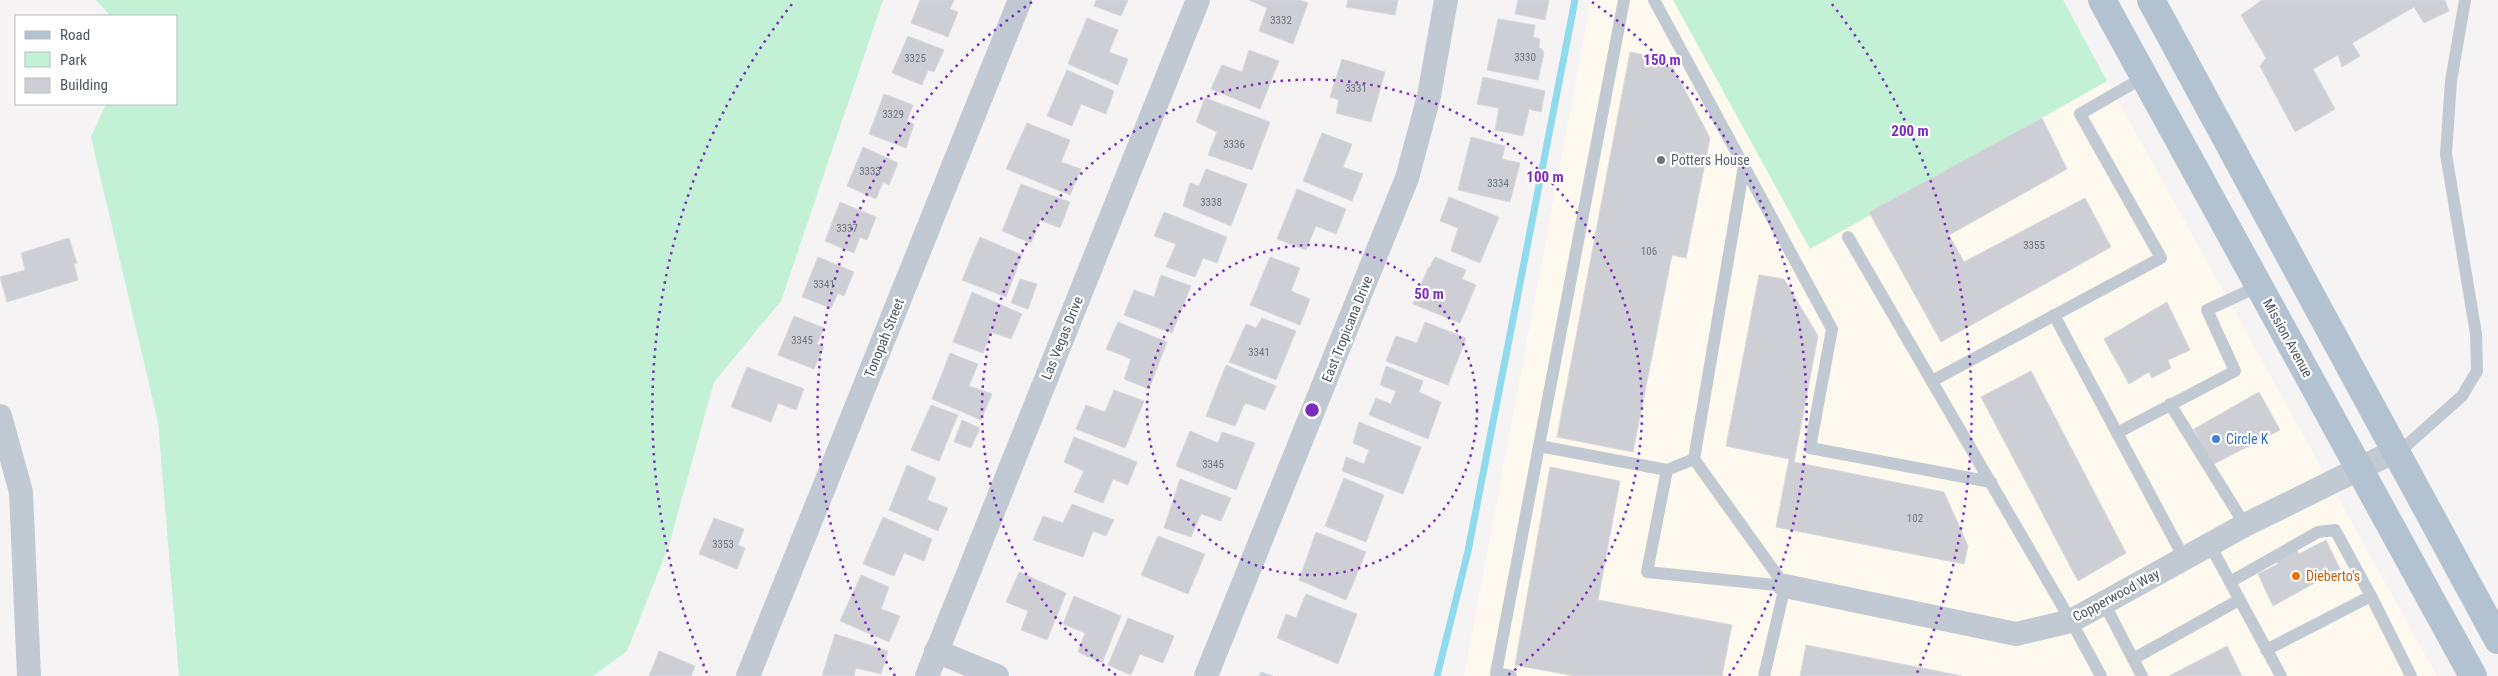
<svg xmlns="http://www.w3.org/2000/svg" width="2498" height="676" font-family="'Roboto Condensed',sans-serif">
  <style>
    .commercial { fill: #fdf9ef }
    .green { fill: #c3f1d5 }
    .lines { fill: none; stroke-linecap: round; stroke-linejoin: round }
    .stream { stroke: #90daee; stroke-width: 7 }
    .building { fill: #cdcfd5; stroke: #d7d9de }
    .service { stroke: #c1cad2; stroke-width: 12 }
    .minor { stroke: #c1cad2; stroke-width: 24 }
    .primary { stroke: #b3c2d1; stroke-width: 28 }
    .ring { fill: none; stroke: #7b2cbf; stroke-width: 2.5; stroke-dasharray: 2.5 5 }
    .worship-dot { fill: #6b7280; stroke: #fff; stroke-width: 2 }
    .shop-dot { fill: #3f7fe0; stroke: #fff; stroke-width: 2 }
    .food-dot { fill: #e8710a; stroke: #fff; stroke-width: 2 }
    .labels { text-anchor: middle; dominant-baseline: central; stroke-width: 4.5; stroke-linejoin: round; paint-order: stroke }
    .number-label { font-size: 11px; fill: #6b747e }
    .worship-label { font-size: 14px; fill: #5b616d; stroke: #fff; text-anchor: start }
    .street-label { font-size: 14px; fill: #4a5661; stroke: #fff }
    .shop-label { font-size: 14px; fill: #366cbe; stroke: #fff; text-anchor: start }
    .food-label { font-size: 14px; fill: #c56008; stroke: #fff; text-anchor: start }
    .centre { fill: #7b2cbf; stroke: #fff; stroke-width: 2.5 }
    .ring-label { font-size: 15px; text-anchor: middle; font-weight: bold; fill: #7b2cbf; stroke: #fff; stroke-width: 4.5; stroke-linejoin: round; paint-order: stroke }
  </style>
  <rect width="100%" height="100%" fill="#f5f3f3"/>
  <path class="commercial" d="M1591,0H1673L1810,249L2107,81L2437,676H1464Z"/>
  <g class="green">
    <path d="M96,0H883L781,301L714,382L669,545L627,651L593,676H179L158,422L91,137L106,104H176V16H111Z"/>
    <path d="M1673,0H2063L2107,81L1810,249Z"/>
  </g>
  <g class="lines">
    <path class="stream" d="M1437,676L1468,551L1575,0"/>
  </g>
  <g class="building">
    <path d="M920,0H954L950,9L958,12L948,37L911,23Z"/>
    <path d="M1096,0H1128L1121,16L1094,6Z"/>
    <path d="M1249,0H1300L1308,3L1293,44L1259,31L1267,8Z"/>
    <path d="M1348,0H1398L1395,15L1346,7Z"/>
    <path d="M1518,0H1549L1545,20L1515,14Z"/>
    <path d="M2262,0H2445L2449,11L2424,23L2414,7L2352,43L2360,56L2342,67L2338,55L2313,69L2335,109L2295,132L2260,66L2266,58L2241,15Z"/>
    <path d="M1087,18L1118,30L1109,52L1128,59L1118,85L1068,64Z"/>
    <path d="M1498,19L1535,25L1533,37L1540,39L1539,48L1542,49L1544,53L1538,80L1487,70Z"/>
    <path d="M908,36L944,50L934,72L928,70L922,85L892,73Z"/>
    <path d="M1249,50L1279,61L1260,109L1211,89L1222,65L1242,72Z"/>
    <path d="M1630,52L1669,60L1710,138L1686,258L1672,255L1633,452L1557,437Z"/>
    <path d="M1342,59L1385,72L1371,122L1336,113L1339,100L1330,97Z"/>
    <path d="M1067,70L1114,91L1106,114L1081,104L1072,126L1047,116Z"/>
    <path d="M1483,77L1545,91L1541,112L1529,109L1523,136L1495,130L1499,108L1477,104Z"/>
    <path d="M884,94L913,105L907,121L914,124L906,148L869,134Z"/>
    <path d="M1205,98L1270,122L1252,170L1208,155L1217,132L1196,122Z"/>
    <path d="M2042,118L2067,169L1949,235L1964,262L2085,198L2111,247L1941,342L1869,212Z"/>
    <path d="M1027,123L1070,140L1061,162L1081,169L1070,195L1006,169Z"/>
    <path d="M1322,133L1352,144L1343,167L1363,174L1352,201L1303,181Z"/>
    <path d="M1471,137L1505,146L1502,159L1520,163L1510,202L1458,190Z"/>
    <path d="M863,147L898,163L889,185L883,182L876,199L847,186Z"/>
    <path d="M1206,169L1247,184L1231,226L1183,206L1190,183L1199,186Z"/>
    <path d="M1021,184L1070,202L1060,228L1040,220L1031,243L1002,231Z"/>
    <path d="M1297,189L1346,209L1336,234L1316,226L1306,250L1277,239Z"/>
    <path d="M1449,197L1499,217L1480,263L1451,251L1458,228L1440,221Z"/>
    <path d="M840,202L876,217L867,240L860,237L854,253L825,241Z"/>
    <path d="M1164,212L1227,237L1217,263L1203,258L1195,277L1166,267L1176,244L1154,236Z"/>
    <path d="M980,237L1022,255L1006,297L962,280Z"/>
    <path d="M69,238L77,263L74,264L78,280L7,302L0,277L25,270L21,253Z"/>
    <path d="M818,257L854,272L844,296L838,293L831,308L802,297Z"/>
    <path d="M1270,257L1300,268L1291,291L1310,299L1300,325L1250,305Z"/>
    <path d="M1435,257L1466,270L1462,279L1476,285L1460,323L1413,304L1428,268L1430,267Z"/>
    <path d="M1161,275L1191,286L1172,333L1124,315L1134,290L1154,297Z"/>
    <path d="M1759,275L1784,279L1818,336L1794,462L1944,492L1968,546L1964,564L1776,527L1789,459L1726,446Z"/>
    <path d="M1020,279L1037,284L1028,309L1011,303Z"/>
    <path d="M972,292L1022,314L1011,339L991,332L983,353L953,342Z"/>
    <path d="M2167,302L2190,350L2168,360L2171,368L2152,378L2149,372L2129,384L2104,339Z"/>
    <path d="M794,316L824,328L817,344L824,347L814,369L778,355Z"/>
    <path d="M1262,318L1296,331L1276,380L1229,362L1246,324L1256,328Z"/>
    <path d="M1118,322L1167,342L1149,389L1124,379L1131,359L1106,349Z"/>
    <path d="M1425,322L1466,338L1448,385L1386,361L1396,336L1417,343Z"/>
    <path d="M950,353L978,364L969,386L992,394L981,420L932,399Z"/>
    <path d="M1226,365L1276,386L1265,410L1245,403L1235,426L1206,416Z"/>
    <path d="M1386,366L1423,381L1419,392L1441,402L1428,439L1369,415L1376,398L1391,404L1396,391L1380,385Z"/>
    <path d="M747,367L804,389L796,410L778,403L771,422L731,407Z"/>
    <path d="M2031,371L2126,553L2078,581L1981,397Z"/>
    <path d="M1114,390L1144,401L1125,448L1076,429L1086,405L1105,412Z"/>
    <path d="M2259,392L2280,430L2212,465L2194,429Z"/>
    <path d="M931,405L958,415L939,461L911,450Z"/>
    <path d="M962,420L980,428L971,448L954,442Z"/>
    <path d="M1359,422L1421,447L1403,494L1342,471L1346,457L1364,464L1369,450L1353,443Z"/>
    <path d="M1190,431L1218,443L1222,432L1255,443L1236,490L1176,466Z"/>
    <path d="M1074,437L1137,462L1128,485L1113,479L1103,503L1074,492L1084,471L1064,462Z"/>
    <path d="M907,465L936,478L927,500L948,508L938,531L889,510Z"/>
    <path d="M1550,467L1620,481L1598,600L1732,625L1722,676H1575L1515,665Z"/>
    <path d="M1344,478L1384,495L1366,542L1325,526Z"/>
    <path d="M1180,479L1231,498L1221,521L1201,514L1191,537L1164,528Z"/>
    <path d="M1072,504L1114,520L1106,536L1093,531L1083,557L1033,540L1043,516L1063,523Z"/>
    <path d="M883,517L932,539L924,561L904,553L894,576L863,564Z"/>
    <path d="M714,518L744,529L738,545L745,548L737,569L699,554Z"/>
    <path d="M1316,532L1366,552L1346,600L1299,580Z"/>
    <path d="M1158,536L1205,554L1188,594L1141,575Z"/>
    <path d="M2326,540L2340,569L2273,606L2258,574L2278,564L2274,557L2294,545L2299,554Z"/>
    <path d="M1019,572L1066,593L1047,640L1021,630L1028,611L1006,602Z"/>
    <path d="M861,575L889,587L881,609L900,616L889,642L840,621Z"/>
    <path d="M1306,594L1357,614L1338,664L1277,638L1286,614L1296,618Z"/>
    <path d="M1074,596L1121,616L1102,663L1078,652L1085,633L1063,624Z"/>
    <path d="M1128,618L1174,636L1163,663L1140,654L1131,675L1108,665Z"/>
    <path d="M835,634L888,651L881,674L856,668L854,676H822Z"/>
    <path d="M1806,645L1962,676H1800Z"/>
    <path d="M2227,646L2242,676H2169Z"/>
    <path d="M659,651L695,666L691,676H649Z"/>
    <path d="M1261,672L1273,676H1259Z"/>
  </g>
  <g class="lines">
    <g class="service">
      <path d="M1624,0L1539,446L1667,470"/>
      <path d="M1654,0L1832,329L1810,448L1991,482"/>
      <path d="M1744,166L1694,459L1785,586L1764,676"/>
      <path d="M1848,237L2071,621L2101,676"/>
      <path d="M2054,315L2184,558"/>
      <path d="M1932,381L2161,258L2080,114L2144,77"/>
      <path d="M2170,404L2245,525"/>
      <path d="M2117,433L2235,371L2207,310L2259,286"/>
      <path d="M2395,451L2408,444L2462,396L2477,371L2476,334L2446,154L2451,81L2465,0"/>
      <path d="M1694,459L1667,470L1647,572L1785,586"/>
      <path d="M2210,545L2281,676"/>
      <path d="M2230,582L2318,532L2335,530L2371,596L2266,650"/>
      <path d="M2371,596L2411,676"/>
      <path d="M2104,603L2133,659"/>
      <path d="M1511,676L1496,673L1539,446"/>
      <path d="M2142,676L2133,659L2239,600"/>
    </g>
    <g class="minor">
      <path d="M0,416L21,492L29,676"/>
      <path d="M1785,586L2016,634L2071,621L2245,525L2395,451"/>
      <path d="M936,651L997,676"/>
      <path d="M748,676L1020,0"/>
      <path d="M927,676L1198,0"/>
      <path d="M1206,676L1407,178L1429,96L1446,0"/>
    </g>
    <g class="primary">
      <path d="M2102,0L2473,676"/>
      <path d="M2151,0L2498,640"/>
    </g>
  </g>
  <g class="ring">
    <circle cx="1312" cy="410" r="165"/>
    <path d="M1116 675A330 330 0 1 1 1508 675"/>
    <path d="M895 676A495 495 0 0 1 1032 2M1592 2A495 495 0 0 1 1729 676"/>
    <path d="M707 673A660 660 0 0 1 792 4M1832 4A660 660 0 0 1 1917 673"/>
  </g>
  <circle class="worship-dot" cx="1661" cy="160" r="5"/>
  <circle class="shop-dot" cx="2216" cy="439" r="5"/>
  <circle class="food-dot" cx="2296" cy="576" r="5"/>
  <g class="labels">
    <g class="number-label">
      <text x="1281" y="20">3332</text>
      <text x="1525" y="57">3330</text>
      <text x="915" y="58">3325</text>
      <text x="1356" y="88">3331</text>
      <text x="893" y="114">3329</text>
      <text x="1234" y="144">3336</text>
      <text x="870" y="171">3333</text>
      <text x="1498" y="183">3334</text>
      <text x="1211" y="202">3338</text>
      <text x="847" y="228">3337</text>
      <text x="2034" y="245">3355</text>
      <text x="1649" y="251">106</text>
      <text x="824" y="284">3341</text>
      <text x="802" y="340">3345</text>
      <text x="1259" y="352">3341</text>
      <text x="1213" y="464">3345</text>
      <text x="1915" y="518">102</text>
      <text x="723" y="544">3353</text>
    </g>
    <g class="worship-label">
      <text x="1671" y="160">Potters House</text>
    </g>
    <g class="street-label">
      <text transform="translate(1347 329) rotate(-68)">East Tropicana Drive</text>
      <text transform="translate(884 338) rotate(-68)">Tonopah Street</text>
      <text transform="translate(1062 338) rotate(-68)">Las Vegas Drive</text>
      <text transform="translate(2288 338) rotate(61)">Mission Avenue</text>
      <text transform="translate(2116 595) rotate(-28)">Copperwood Way</text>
    </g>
    <g class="shop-label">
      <text x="2226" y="439">Circle K</text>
    </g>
    <g class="food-label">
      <text x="2306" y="576">Dieberto's</text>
    </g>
  </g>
  <circle cx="1312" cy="410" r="8" class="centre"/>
  <g class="ring-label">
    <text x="1662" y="65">150 m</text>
    <text x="1910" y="136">200 m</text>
    <text x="1545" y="182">100 m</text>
    <text x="1429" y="299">50 m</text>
  </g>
  <rect x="15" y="15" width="162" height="90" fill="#ffffff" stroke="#b7bbc0"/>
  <rect x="25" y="31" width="25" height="8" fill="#b3c2d1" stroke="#b7bbc0"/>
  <text x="60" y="40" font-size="15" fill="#4a5661">Road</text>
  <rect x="25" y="52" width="25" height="15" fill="#c3f1d5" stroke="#b7bbc0"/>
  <text x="60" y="65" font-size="15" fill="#4a5661">Park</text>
  <rect x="25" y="78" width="25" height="15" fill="#cdcfd5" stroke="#b7bbc0"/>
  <text x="60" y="90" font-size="15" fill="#4a5661">Building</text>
</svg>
